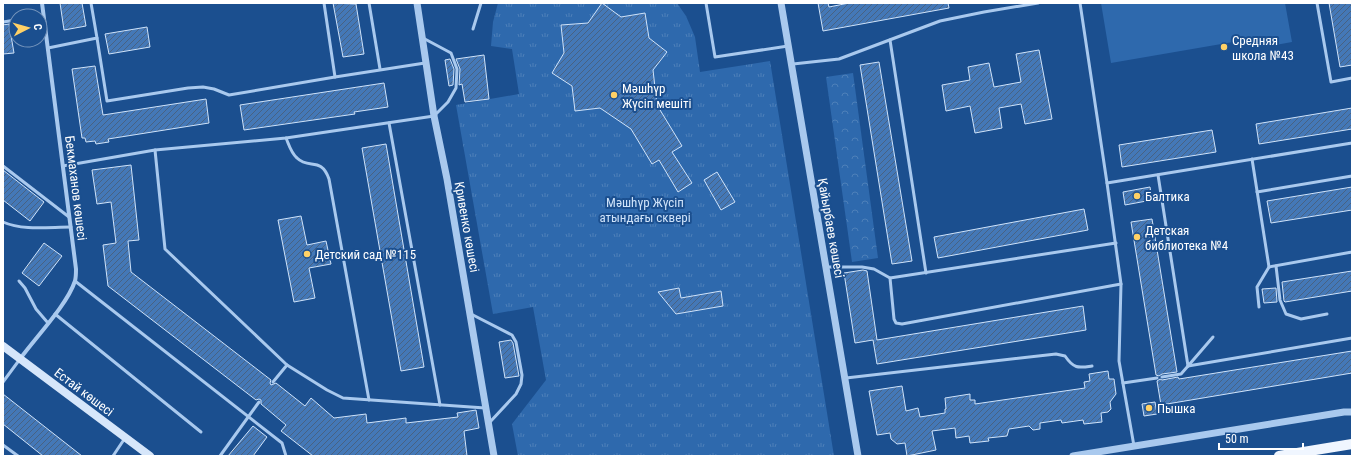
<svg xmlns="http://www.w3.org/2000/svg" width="1355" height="459" font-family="'Roboto Condensed',sans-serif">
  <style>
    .grass { fill: url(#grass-tufts) }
    .forest { fill: url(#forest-crowns) }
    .garden { fill: #2e69ad }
    .building { fill: url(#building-hatch); stroke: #cfe3fa }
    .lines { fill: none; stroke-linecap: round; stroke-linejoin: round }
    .service { stroke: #a9c9ee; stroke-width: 3 }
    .minor { stroke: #a9c9ee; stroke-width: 4 }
    .tertiary { stroke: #a9c9ee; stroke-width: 7 }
    .secondary { stroke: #d6e6fa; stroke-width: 8 }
    .primary { stroke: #f0f6ff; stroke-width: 10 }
    .poi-dot { fill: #ffd166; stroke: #1b4f8f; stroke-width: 1.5 }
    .labels { text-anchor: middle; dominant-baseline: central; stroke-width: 4; stroke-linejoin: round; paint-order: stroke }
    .poi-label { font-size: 13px; fill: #fff; stroke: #1b4f8f; text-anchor: start }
    .street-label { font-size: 13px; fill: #fff; stroke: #1b4f8f }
    .park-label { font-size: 13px; fill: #cfe3fa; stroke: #1b4f8f }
  </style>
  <defs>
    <pattern id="grass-tufts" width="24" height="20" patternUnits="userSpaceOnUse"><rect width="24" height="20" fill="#2e69ad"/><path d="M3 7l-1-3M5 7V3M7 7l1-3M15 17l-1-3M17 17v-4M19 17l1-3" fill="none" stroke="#4d80b9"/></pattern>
    <pattern id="forest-crowns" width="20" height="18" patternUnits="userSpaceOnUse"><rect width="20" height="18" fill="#2e69ad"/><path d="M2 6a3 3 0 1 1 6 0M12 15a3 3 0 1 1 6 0" fill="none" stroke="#4d80b9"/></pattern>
    <pattern id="building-hatch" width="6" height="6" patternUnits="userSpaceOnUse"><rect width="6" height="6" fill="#4478b7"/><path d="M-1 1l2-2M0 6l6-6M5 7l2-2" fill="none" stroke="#486282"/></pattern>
  </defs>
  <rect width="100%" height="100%" fill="#1b4f8f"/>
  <path class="grass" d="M498,3H677L686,16L695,37L700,72L770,61L834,456H518L512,424L546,380L533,307L493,314L456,105L519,94L512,49L491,46L493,22Z"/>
  <path class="forest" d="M853,73L878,258L852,262L826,77Z"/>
  <path class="garden" d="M1101,3H1285L1292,42L1264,47L1262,37L1111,63Z"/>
  <g class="building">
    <path d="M60,3H82L86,26L64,30Z"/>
    <path d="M333,3L356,4L364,54L343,57Z"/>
    <path d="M602,3L621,17L645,13L649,38L667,52L653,70L657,105L682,146L672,152L692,183L678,192L659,160L652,164L631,129L600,108L575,111L572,86L552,73L564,53L561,25L588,23Z"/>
    <path d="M818,3H828L829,7L849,3H948L949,8L823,31Z"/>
    <path d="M1329,3H1352V65L1340,67Z"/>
    <path d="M9,24L14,53L3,54V25Z"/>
    <path d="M147,27L150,47L109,54L105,34Z"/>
    <path d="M1039,50L1052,119L1025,124L1021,104L999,108L1002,128L975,133L970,106L946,111L942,85L970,80L968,67L989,63L994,87L1021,82L1016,54Z"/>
    <path d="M484,55L489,99L465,102L462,84L459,85L460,69L456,59Z"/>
    <path d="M450,59L454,69L453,85L449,86L445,60Z"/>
    <path d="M879,62L912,261L892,264L860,65Z"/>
    <path d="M95,66L103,115L206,99L209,123L108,139L109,142L96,144L95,141L86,142L85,138H82L72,69Z"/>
    <path d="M384,83L388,107L354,112L355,114L244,130L240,105Z"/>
    <path d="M1352,108V129L1259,144L1256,124Z"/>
    <path d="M1212,130L1216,152L1122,167L1119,145Z"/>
    <path d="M386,144L424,367L401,371L362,148Z"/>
    <path d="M131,165L139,240L128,241L131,272L271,380L270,383L271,385L276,383L305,406L311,398L334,418L366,414L367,423L406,418V423L458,417L457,413L476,410L479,428L464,431L467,456H313L281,431L286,425L261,404V400L259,399L256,400L108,286L103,245L116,243L111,202L97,204L92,170Z"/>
    <path d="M3,170L44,202L30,221L3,200Z"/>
    <path d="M717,172L735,202L721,210L704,180Z"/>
    <path d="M1150,187L1152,200L1125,205L1123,192Z"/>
    <path d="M1352,187V210L1271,223L1267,201Z"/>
    <path d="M1084,209L1088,230L938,258L934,237Z"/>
    <path d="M301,216L307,245L326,241L331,264L309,268L315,298L294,302L278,220Z"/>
    <path d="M1152,219L1177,372L1162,374L1159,376L1156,375L1131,222Z"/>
    <path d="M44,243L62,256L39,286L22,273Z"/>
    <path d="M863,270L867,271L877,340L1083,306L1086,330L877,364L873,340L855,343L844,273Z"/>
    <path d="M1352,271V291L1285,302L1284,301L1282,282Z"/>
    <path d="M679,288L681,298L721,291L723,306L676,314L658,292Z"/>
    <path d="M1276,288L1277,302L1264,303L1262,289Z"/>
    <path d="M511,340L513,343L519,376L505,378L499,342Z"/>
    <path d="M1352,351V373L1161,405L1157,381L1160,379L1162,380L1178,377L1179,379Z"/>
    <path d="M1108,371L1109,379H1114L1116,394L1110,402L1111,409L1108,412L1101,413L1102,422L1084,424L1083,420L1062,423L1061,420L1040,423V429L1033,430L1029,426L1009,429L1007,436L988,438L989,441L970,443L969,436L956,438L955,428L932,431L936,450L907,456L905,443L897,444L891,439L890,433L877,435L869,391L902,386L906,411L918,408L920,417L945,413V409H946L945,398L970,394V400H975V404L1085,388L1084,382L1090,381L1089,374Z"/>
    <path d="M3,394L82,456H43L3,424Z"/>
    <path d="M1155,402L1157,414L1144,416L1142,404Z"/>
    <path d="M253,426L267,437L253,456H228Z"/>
  </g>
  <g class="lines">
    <g class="service">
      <path d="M324,3L335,77L425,63"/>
      <path d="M369,3L380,69"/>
      <path d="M706,3L715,57L788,46"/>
      <path d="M1080,3L1107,183L1121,284L1119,361L1134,446"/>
      <path d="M1317,3L1331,82L1352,78"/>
      <path d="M3,22L16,20"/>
      <path d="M473,29L481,3"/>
      <path d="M97,38L107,101L188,88L203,87L214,89L229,95L335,77"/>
      <path d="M890,40L926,273"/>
      <path d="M48,48L97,38L91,3"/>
      <path d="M793,64L839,59L940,21L984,12L1038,3"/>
      <path d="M389,123L440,405"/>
      <path d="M286,138C289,145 291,153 297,158C309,170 321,156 329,179L369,400"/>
      <path d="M155,150L165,249L287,365L327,390L343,398L485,408"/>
      <path d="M1252,159L1269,267L1257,287L1259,307"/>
      <path d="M3,166L69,217"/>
      <path d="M63,166L155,150L286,138L434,116L448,102L456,88L457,69L451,53L423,38"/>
      <path d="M1158,175L1188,366"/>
      <path d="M1107,183L1352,143"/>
      <path d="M1257,192L1352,176"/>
      <path d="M3,222C23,231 49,227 71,227"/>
      <path d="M1276,266L1280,300L1286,314L1301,319L1327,314"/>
      <path d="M827,267H862L874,269L890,278L894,319L896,323L902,324L1121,284"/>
      <path d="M1269,267L1352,252"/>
      <path d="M890,278L1116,243"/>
      <path d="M19,281L25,288L36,309L48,323"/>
      <path d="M75,281L282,443L286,456"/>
      <path d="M55,314L201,432"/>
      <path d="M471,314L512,335L516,342L522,375L521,384L516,394L490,422"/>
      <path d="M1188,366L1213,337"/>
      <path d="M1162,377L1181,374L1188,366L1352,338"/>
      <path d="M846,378L1056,354L1065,356C1074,369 1078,368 1092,366"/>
      <path d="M3,382L20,359"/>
      <path d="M273,382L287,365"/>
      <path d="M1123,383L1157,378"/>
      <path d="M3,445L18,456"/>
      <path d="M113,456L125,438"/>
      <path d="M220,456L259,402"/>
    </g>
    <path class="minor" d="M20,359C36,337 67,305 75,281C76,277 76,273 76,269L42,3"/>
    <g class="tertiary">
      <path d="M417,3L434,116L447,179L494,456"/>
      <path d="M781,3L858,456"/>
      <path d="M1073,456L1344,412H1352"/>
    </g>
    <path class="secondary" d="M3,346L150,456"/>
    <path class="primary" d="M1279,456L1352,444"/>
  </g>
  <g class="poi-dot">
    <circle cx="1224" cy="47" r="4"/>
    <circle cx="614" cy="95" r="4"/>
    <circle cx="1137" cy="196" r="4"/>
    <circle cx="1137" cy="237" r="4"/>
    <circle cx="307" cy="254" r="4"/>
    <circle cx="1149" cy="408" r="4"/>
  </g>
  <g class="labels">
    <g class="poi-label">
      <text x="1232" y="40">Средняя<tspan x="1232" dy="15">школа №43</tspan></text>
      <text x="622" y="88">Мәшһүр<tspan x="622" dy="15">Жүсіп мешіті</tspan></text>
      <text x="1145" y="196">Балтика</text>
      <text x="1145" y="230">Детская<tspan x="1145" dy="15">библиотека №4</tspan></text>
      <text x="315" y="254">Детский сад №115</text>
      <text x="1157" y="408">Пышка</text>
    </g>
    <g class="street-label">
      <text transform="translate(76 188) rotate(83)">Бекмаханов көшесі</text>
      <text transform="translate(467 227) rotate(80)">Кривенко көшесі</text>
      <text transform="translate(831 228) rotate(80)">Қайырбаев көшесі</text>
      <text transform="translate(84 392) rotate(37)">Естай көшесі</text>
    </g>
    <g class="park-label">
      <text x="645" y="202">Мәшһүр Жүсіп<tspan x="645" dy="15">атындағы сквері</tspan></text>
    </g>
  </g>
  <rect width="1355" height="459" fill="none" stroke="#ffffff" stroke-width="8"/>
  <g transform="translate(28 28) rotate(84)"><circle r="19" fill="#1b4f8f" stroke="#7695bc"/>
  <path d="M0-3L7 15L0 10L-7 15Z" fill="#ffd166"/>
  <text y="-6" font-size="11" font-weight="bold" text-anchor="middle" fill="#ffffff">С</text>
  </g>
  <path d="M1219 443v6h84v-6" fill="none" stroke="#ffffff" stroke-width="2"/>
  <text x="1225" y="443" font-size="12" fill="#ffffff" stroke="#1b4f8f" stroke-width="3" paint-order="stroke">50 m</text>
</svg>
